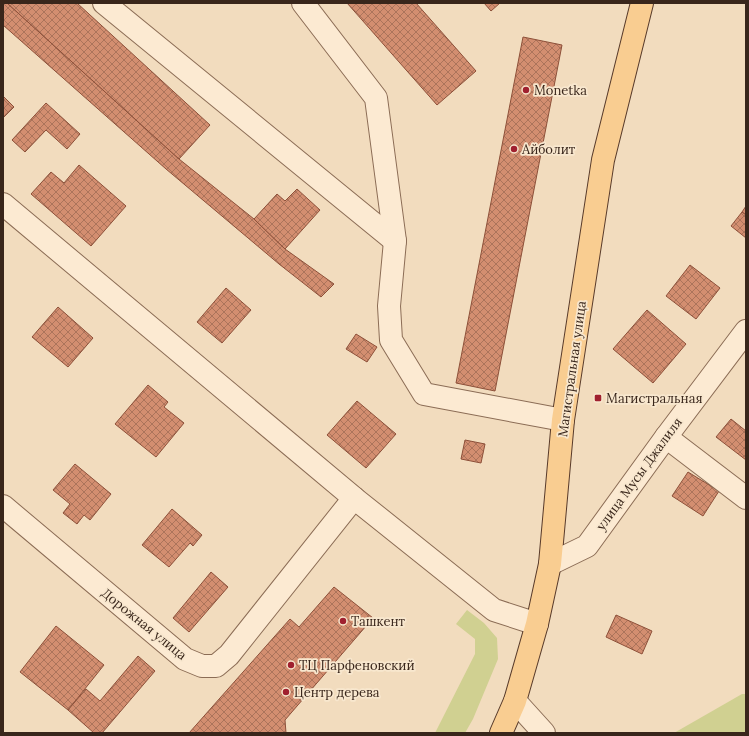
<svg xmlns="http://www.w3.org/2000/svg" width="749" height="736" font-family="Lora,serif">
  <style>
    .grass { fill: #d0d091 }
    .building { fill: url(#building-cross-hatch); stroke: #8d5039 }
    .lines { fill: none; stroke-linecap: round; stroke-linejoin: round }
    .minor-casing { stroke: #8b6c55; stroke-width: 24 }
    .major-casing { stroke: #583a2a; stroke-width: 24 }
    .minor { stroke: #fcead2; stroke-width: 22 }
    .major { stroke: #f9cd91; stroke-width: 22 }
    .poi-dot { fill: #a0202f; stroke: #f8e7ce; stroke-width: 1.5 }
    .labels { text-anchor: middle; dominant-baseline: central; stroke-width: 3.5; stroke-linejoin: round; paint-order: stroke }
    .poi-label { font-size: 13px; fill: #39261b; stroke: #f8e7ce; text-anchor: start }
    .street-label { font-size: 13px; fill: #39261b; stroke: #f8e7ce }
  </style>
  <defs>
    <pattern id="building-cross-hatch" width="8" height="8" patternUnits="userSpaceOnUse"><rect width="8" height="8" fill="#d38e70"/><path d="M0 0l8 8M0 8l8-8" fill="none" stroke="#ac745b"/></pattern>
  </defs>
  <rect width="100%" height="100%" fill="#f2dcbe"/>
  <g class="grass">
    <path d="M467,610L484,623L497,638L498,659L473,719L465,733H435L475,654V639L456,624Z"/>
    <path d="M742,694H746V733H674Z"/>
  </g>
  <g class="building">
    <path d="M3,3H7L179,159L254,219L285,249L334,284L321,297L279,264L166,169L3,25Z"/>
    <path d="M7,3H77L210,125L179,159Z"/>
    <path d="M347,3H416L476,71L437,105Z"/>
    <path d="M484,3H500L491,11Z"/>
    <path d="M523,37L562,45L495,391L456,383Z"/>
    <path d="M3,96L14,107L3,118Z"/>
    <path d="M46,103L80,134L67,149L46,130L25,152L12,140Z"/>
    <path d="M79,165L126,206L91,246L31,194L51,172L64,183Z"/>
    <path d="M297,189L320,210L285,249L254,219L277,194L285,201Z"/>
    <path d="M746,206V215L742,212Z"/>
    <path d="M742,212L746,215V238L731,226Z"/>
    <path d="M690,265L720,288L696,319L666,296Z"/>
    <path d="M226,288L251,310L222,343L197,322Z"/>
    <path d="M58,307L93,338L68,367L32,337Z"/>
    <path d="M647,310L686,344L653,383L613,349Z"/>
    <path d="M356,334L377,347L367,362L346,349Z"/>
    <path d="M148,385L168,402L164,407L184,423L156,457L115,424Z"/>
    <path d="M357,401L396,434L366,468L327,435Z"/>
    <path d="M731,419L746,431V460L716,437Z"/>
    <path d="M465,440L485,444L481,463L461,459Z"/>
    <path d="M75,464L111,494L90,520L84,515L77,524L63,513L70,504L53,490Z"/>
    <path d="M688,472L719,491L703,516L672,496Z"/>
    <path d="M172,509L202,535L193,546L190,543L169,567L142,545Z"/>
    <path d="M211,572L228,587L189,632L173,618Z"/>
    <path d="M334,587L373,618L285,720L286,733H189L290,619L299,627Z"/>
    <path d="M616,615L652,631L642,654L606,637Z"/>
    <path d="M56,626L104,665L68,710L20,672Z"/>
    <path d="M138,656L155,671L102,733H94L68,710L86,689L100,701Z"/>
  </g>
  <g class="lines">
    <g class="minor-casing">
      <g id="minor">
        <path d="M104,3L395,241"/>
        <path d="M303,3L376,98L395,241L389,306L391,340L424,394L563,420"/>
        <path d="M3,204L354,498L494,610L537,624"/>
        <path d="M666,437L746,498"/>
        <path d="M3,506L185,659L202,666H216L229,655L354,498"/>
        <path d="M550,564L587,546L666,437L746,331"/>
        <path d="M515,701L544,733"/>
      </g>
    </g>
    <g class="major-casing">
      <path id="major" d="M501,733L515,701L537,624L550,564L563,420L603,160L642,3"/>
    </g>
    <use href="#minor" class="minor"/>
    <use href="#major" class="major"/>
  </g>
  <g class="poi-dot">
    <circle cx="526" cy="90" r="4"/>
    <circle cx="514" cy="149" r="4"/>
    <rect x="594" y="394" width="8" height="8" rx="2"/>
    <circle cx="343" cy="621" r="4"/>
    <circle cx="291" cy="665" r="4"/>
    <circle cx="286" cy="692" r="4"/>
  </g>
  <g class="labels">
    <g class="poi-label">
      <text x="534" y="90">Monetka</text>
      <text x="522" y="149">Айболит</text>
      <text x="606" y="398">Магистральная</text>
      <text x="351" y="621">Ташкент</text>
      <text x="299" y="665">ТЦ Парфеновский</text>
      <text x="294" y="692">Центр дерева</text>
    </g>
    <g class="street-label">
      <text transform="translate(572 369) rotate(-82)">Магистральная улица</text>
      <text transform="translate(639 474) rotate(-54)">улица Мусы Джалиля</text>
      <text transform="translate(144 624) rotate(39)">Дорожная улица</text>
    </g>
  </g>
  <rect width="749" height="736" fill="none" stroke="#39261b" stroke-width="8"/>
</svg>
